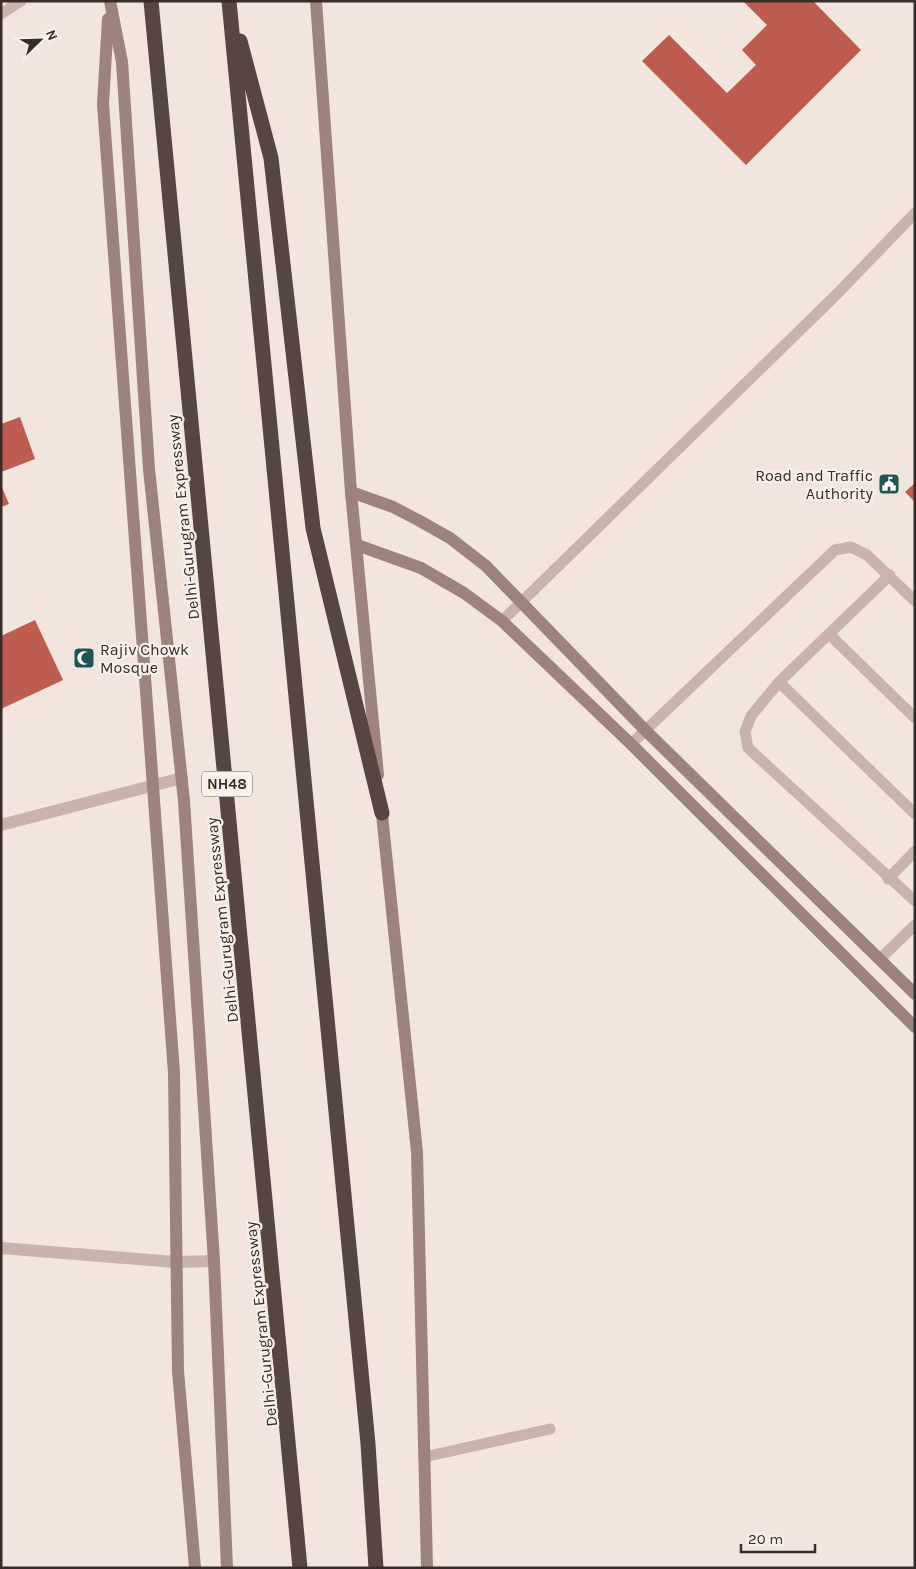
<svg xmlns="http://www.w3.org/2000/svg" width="916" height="1569" font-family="Karla,sans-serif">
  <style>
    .building { fill: #bd5c4f }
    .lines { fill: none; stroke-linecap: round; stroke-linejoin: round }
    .lane { stroke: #c8b4aa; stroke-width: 11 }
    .street { stroke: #c8b4aa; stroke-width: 12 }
    .secondary { stroke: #9c837c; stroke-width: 12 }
    .highway { stroke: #564541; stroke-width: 15 }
    .labels { text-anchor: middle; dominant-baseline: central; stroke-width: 4.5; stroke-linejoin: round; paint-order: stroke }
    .shield { fill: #f9f0ea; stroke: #706763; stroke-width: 1 }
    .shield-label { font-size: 15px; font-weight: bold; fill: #362c29 }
    .poi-label { font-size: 16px; fill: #362c29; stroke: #f9f0ea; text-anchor: end }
    .street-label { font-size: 16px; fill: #362c29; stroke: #f9f0ea }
  </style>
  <rect width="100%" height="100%" fill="#f1e5de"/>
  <g class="building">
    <path d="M743,1H813L861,50L746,165L642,61L669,35L727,93L756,65L742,50L767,25Z"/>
    <path d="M20,417L35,459L1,472V424Z"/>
    <path d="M915,483V502L905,492Z"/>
    <path d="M1,485L9,504L1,507Z"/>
    <path d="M35,620L63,680L1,709V636Z"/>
  </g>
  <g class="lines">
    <g class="lane">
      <path d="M1,14L21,1"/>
      <path d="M890,575L779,682L751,716L745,732L748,748L915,901"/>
      <path d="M502,621L837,294L915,213"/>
      <path d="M829,634L915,718"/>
      <path d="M779,682L915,814"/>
      <path d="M631,744L835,550L851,547L867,555L915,601"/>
      <path d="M888,879L915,851"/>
      <path d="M880,959L915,925"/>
      <path d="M424,1457L550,1429"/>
    </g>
    <g class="street">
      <path d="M1,825L182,778"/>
      <path d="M1,1248L175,1262L214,1261"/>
    </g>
    <g class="secondary">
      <path d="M110,1L122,62L149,469L184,801L214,1261L227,1568"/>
      <path d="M316,1L351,492L378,775"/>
      <path d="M108,19L103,104L174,1073L178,1371L195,1568"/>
      <path d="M351,492L393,507L418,520L450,538L486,566L645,730L915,994"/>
      <path d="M357,545L421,568L464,593L502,621L631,744L915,1027"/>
      <path d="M381,805L417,1152L427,1568"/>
    </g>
    <g class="highway">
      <path d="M151,1L300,1568"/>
      <path d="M229,1L368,1444L376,1568"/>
      <path d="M240,41L271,158L313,528L382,813"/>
    </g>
  </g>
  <defs>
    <g id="civic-square" transform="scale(1.125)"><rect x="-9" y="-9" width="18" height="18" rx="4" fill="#225552" stroke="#f9f0ea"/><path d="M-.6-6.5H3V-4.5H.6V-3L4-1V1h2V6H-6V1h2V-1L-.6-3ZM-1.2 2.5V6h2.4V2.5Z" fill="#fff"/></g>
    <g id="mosque-square" transform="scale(1.125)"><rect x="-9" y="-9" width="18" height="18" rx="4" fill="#225552" stroke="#f9f0ea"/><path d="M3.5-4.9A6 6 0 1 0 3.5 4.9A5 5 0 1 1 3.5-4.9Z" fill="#fff"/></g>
  </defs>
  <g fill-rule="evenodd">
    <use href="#civic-square" x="889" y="484"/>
    <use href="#mosque-square" x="84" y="658"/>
  </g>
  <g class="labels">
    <rect class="shield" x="202" y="771.5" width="50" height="25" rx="4"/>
    <g class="shield-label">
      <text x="227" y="784">NH48</text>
    </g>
    <g class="poi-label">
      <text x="873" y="475">Road and Traffic<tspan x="873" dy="18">Authority</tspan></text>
      <text x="100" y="649" text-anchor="start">Rajiv Chowk<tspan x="100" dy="18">Mosque</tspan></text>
    </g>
    <g class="street-label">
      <text transform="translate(183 517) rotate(-96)">Delhi-Gurugram Expressway</text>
      <text transform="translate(222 920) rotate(-96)">Delhi-Gurugram Expressway</text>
      <text transform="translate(261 1324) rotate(-96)">Delhi-Gurugram Expressway</text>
    </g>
  </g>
  <rect width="916" height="1569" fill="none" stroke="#362c29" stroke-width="5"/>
  <g transform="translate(40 40) rotate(67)" stroke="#f9f0ea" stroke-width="4" paint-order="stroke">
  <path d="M0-4L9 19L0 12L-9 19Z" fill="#362c29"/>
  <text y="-8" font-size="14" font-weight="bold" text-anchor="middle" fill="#362c29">N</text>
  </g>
  <path d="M741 1544v8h74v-8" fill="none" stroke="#362c29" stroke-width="2.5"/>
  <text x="748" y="1544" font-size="15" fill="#362c29" stroke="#f9f0ea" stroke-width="4" paint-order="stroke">20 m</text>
</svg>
